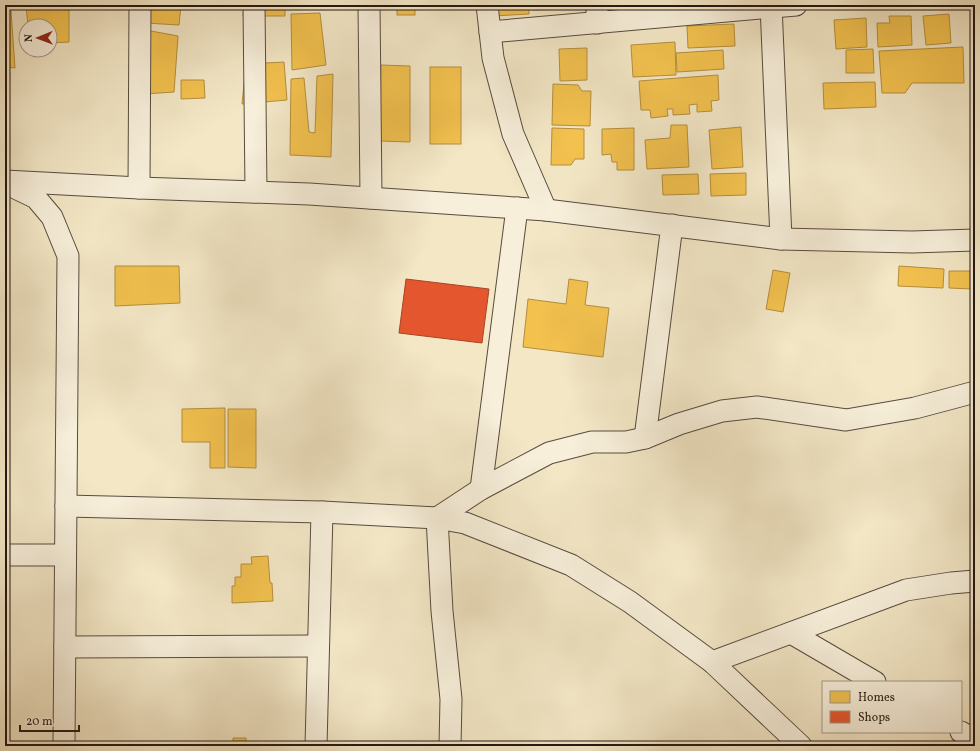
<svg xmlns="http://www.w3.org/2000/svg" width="980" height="751" font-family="Vollkorn,serif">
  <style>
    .homes { fill: #f2c14e; stroke: #b48e3c }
    .shops { fill: #e4572e; stroke: #aa4426 }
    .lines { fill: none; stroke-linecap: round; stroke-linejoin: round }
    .street-casing { stroke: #584b3f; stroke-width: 23 }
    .street { stroke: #f7efda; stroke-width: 21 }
  </style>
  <rect width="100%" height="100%" fill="#f3e7c6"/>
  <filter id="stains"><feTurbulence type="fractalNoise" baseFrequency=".005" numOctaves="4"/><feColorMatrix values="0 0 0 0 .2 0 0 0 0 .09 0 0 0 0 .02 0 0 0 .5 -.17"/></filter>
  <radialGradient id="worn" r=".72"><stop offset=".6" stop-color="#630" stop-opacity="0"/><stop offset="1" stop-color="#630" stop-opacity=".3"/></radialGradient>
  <g class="homes">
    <path d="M26,5H69V42L50,43V26H28Z"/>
    <path d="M146,5H181L179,25L145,23Z"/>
    <path d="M244,5H285V16H243Z"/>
    <rect x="397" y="5" width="18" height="10"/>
    <path d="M493,5H529V14L493,16Z"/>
    <path d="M533,5H567V9L533,10Z"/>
    <path d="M11,11L15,68L5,67V12Z"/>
    <path d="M320,13L326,65L292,70L291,14Z"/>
    <path d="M949,14L951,43L926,45L923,16Z"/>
    <path d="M889,16H911L912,45L878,47L877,23H890Z"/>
    <path d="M866,18L867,47L836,49L834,20Z"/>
    <path d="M734,24L735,46L688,48L687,26Z"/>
    <path d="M135,28L178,36L174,92L130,95Z"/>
    <path d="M675,42L676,75L633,77L631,45Z"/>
    <path d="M963,47L964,83H912L905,93H882L879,51Z"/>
    <path d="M587,48V80L560,81L559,49Z"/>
    <path d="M873,49L874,73H846V50Z"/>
    <path d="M723,50L724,69L677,72L676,53Z"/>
    <path d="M284,62L287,100L242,104L246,64Z"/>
    <path d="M381,65L410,66V142L380,141Z"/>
    <rect x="430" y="67" width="31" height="77"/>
    <path d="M5,72L10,73L8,110H5Z"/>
    <path d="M333,74L331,157L290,155L291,79L304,78L309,132L315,133L317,76Z"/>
    <path d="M718,75L719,100L711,101L712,111L697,112V104L689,105L690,114L673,115V109H667L668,116L651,118L650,110H641L639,81Z"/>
    <path d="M181,80H204L205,98L181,99Z"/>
    <path d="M875,82L876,107L824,109L823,83Z"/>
    <path d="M553,84L578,85L582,91H591L590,126L552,125Z"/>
    <path d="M5,118H9L7,137H5Z"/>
    <path d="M671,125H687L689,167L647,169L645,140L670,138Z"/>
    <path d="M741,127L743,167L712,169L709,130Z"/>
    <path d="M552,128L584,129V159H575L571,165H551Z"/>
    <path d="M634,128V170H617V162H612L611,154L602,155V129Z"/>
    <path d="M746,173V195L711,196L710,174Z"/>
    <path d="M698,174L699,194L663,195L662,175Z"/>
    <path d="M115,266H179L180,303L115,306Z"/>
    <path d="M899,266L944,269L943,288L898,286Z"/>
    <path d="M773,270L790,273L783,312L766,309Z"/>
    <path d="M949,271H972V289L949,288Z"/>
    <path d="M569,279L588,282L585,305L609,308L603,357L523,347L528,299L566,304Z"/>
    <path d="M225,408V468H210V442H182V409Z"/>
    <path d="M228,409H256V468L228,467Z"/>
    <path d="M268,556L270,583H272L273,601L232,603V586H235V577H241V564H252L251,557Z"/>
    <rect x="5" y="693" width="1" height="26"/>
    <path d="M233,738H246V746H224H233Z"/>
  </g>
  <path class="shops" d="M406,279L489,289L482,343L399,333Z"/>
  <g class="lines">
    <g class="street-casing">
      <g id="street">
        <path d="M254,5L256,192"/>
        <path d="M369,5L371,198"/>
        <path d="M487,5L493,58L513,134L546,210"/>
        <path d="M597,5V23"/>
        <path d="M771,5L781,239"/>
        <path d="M490,32L796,5"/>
        <path d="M5,181L139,188L309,194L546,210L781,239L912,242L975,240"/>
        <path d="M9,185L36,198L52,217L68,256L64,746"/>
        <path d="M139,188L140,5"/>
        <path d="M645,438L672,225"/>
        <path d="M481,489L517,208"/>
        <path d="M66,506L322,512L437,518L465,523L571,565L630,602L712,662L801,746"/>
        <path d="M5,555H65"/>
        <path d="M791,633L875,682"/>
        <path d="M65,647L318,646"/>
        <path d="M712,662L906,590L951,583L975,581"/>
        <path d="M961,732L975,740"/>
        <path d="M316,746L322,512"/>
        <path d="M450,746L451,699L442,611L437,518L481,489L549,453L592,442H626L645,438L679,424L722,411L757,407L846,420L915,408L975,392"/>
      </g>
    </g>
    <use href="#street" class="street"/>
  </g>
  <rect width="980" height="751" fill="none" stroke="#f3e7c6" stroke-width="20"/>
  <rect x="6" y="6" width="968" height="739" fill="none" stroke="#241712" stroke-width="2"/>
  <rect x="10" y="10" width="960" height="731" fill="none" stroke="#241712"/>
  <rect x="822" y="681" width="140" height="52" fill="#f7efda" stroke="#a3998a"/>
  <rect x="830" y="691" width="20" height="12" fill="#f2c14e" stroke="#a3998a"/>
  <text x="858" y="701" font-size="12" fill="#241712">Homes</text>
  <rect x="830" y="711" width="20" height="12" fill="#e4572e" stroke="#a3998a"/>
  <text x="858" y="721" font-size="12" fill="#241712">Shops</text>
  <g transform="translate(38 38) rotate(269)"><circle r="19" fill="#f7efda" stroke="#a3998a"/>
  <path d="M0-3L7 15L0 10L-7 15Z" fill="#8f2418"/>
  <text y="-6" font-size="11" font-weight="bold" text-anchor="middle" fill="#241712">N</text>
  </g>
  <path d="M20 725v6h59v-6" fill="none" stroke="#241712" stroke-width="2"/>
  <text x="26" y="725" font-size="12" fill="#241712" stroke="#f7efda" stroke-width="3" paint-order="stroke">20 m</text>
  <rect width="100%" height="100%" filter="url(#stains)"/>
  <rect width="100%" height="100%" fill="url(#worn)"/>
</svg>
